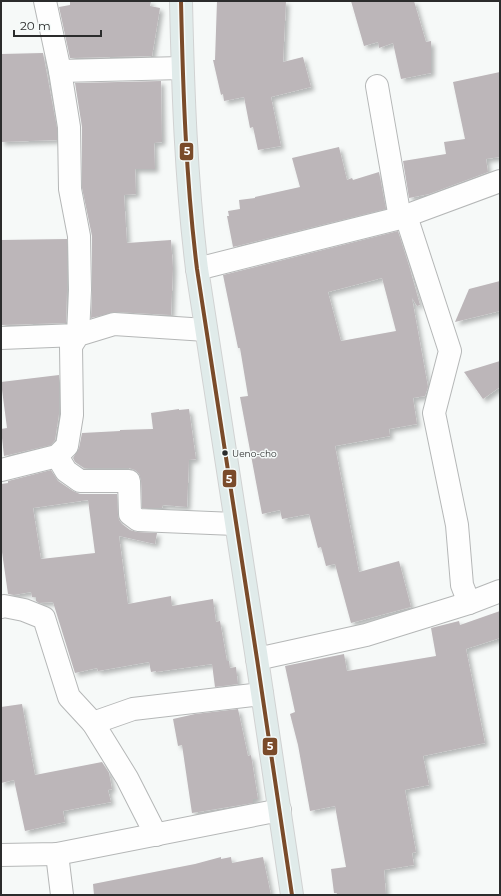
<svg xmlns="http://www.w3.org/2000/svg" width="501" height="896" font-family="Montserrat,sans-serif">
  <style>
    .building { fill: #bcb6b9; fill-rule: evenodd; filter: url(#shadow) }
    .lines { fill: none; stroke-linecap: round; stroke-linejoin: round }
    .minor-casing { stroke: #b5b7b7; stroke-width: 24 }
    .major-casing { stroke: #d1d2d2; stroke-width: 24 }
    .minor { stroke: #fefefe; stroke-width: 22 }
    .major { stroke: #e0ebea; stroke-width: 22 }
    .bus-1-casing { stroke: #f5faf9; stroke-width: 7 }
    .bus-1 { stroke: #7a4b2a; stroke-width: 4 }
    .bus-dot { fill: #2b2c2c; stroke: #f5faf9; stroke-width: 1.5 }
    .labels { text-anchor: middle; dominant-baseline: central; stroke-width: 3; stroke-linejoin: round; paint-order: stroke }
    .bus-label { font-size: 9px; fill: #2b2c2c; stroke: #f5faf9; text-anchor: start }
    .line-badge { stroke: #f5faf9; stroke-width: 1.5 }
    .badge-label { font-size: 11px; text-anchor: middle; font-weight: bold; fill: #fff }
  </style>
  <defs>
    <filter id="shadow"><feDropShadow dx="3.5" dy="3.5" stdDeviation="2" flood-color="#0004"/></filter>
  </defs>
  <rect width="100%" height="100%" fill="#f6f9f8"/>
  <g class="building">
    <path d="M70,1H151L150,6L160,8L152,56L70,58L59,7L70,5Z"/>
    <path d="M217,1H286L283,62L303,57L311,87L271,97L281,146L258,150L253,127L250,128L244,97L224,101L223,94L221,95L213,60H215Z"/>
    <path d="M351,1H414L426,42L431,41V73L401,79L393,43L379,48L378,42L364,46Z"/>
    <path d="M43,53L57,128V140L1,142V54Z"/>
    <path d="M500,72V157L486,159L488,172L429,194L409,198L403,161L446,154L444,142L465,139L453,82Z"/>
    <path d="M161,81L162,142L154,143L155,169H135L136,194L124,195L127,243L171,240L173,268L171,315L115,312L91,318L92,290V236L82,188V127L75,83Z"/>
    <path d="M339,147L347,180L352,178L353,180L379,172L386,209L233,247L227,216H229L228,211L240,209L239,200L255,198V197L300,187L292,158Z"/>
    <path d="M398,231L410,269L420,305L417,306L412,298L428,387L425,396L413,398L417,424L389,429L390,436L335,446L359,572L399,561L411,607L351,623L335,564L326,566L321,547L318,548L309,514L282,519L280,510L262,514L240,397L248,396L240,348H238L223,275ZM382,278L396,331L341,341L328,292Z"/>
    <path d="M67,239V290L66,323L1,325V240Z"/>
    <path d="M500,281V311L455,322L469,289Z"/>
    <path d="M500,361V387L483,399L464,372Z"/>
    <path d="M59,375V414L55,440L51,445L4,456L1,429L7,428L1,382Z"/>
    <path d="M179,409V410L189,409L196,459L189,460L187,507L163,505L162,508H142L141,480L139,474L135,470L129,468H84L75,462L73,458L79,448L82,433L120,431V430L153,429L151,413Z"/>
    <path d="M51,470L58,481L73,491L80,494H117L118,515L119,520L122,524L130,530L137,532L157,533L155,544L119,536L128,604L171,596L172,606L213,599L216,622L220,621L227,661H229L230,668L236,667L238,684L215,687L212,664L156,672V671L151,672L149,662L98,671L97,668L75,673L53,602L39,603L36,601V597H32L31,592L14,595L8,594L1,545V484L8,483V481ZM88,500L95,553L41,559L33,508Z"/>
    <path d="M500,611V638L466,649L485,743L423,756L429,785L405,790L416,852L412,853L414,865L384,870L386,895H337V893H334L331,869L346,867L335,806L310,811L298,745L290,714L295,712L285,666L344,654L347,671L436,656L431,628L459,621L460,625Z"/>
    <path d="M22,704L35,775L102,762L109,773L112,789L108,790L111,802L63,811L65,822L25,831L14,780L1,783V707Z"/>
    <path d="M238,709L248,756L251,755L258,799H253V803L192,813L182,745L178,746L173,719L195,714Z"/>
    <path d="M221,857V859L231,857L232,863L263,857L271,895H94L93,884L195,864Z"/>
  </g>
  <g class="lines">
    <g class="minor-casing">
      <g id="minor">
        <path d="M60,71L182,68"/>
        <path d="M377,86L400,218"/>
        <path d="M406,216L450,351L434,413L457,525L462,585L469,603"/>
        <path d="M197,269L400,218L500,181"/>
        <path d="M1,338L78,335L80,290L79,236L70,189L69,127L60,71L45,1"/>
        <path d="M57,456L66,471L80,481H129L130,514L138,520L235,524"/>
        <path d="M1,470L57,456L67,446L72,415L71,346L78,335L114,324L206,330"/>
        <path d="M1,607L4,606L24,610L44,618L69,697L93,723L127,778L156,835"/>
        <path d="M257,659L366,635L469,603L500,591"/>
        <path d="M93,723L133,709L262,694"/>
        <path d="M57,854L62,895"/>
        <path d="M1,855L57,854L280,810"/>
      </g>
    </g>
    <g class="major-casing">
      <path id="major" d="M181,1C183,91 186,180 197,269L257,659L292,895"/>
    </g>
    <use href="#minor" class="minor"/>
    <use href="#major" class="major"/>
    <g class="bus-1-casing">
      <path id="bus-1" d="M181,1C183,91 186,180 197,269L257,659L292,895"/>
    </g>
    <use href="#bus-1" class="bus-1"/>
  </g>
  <circle class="bus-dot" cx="225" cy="453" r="3.5"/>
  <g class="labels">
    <g class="bus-label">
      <text x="232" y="453">Ueno-cho</text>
    </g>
  </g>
  <g class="line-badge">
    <rect x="179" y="142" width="15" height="19" rx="4" fill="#7a4b2a"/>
    <rect x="222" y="469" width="15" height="19" rx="4" fill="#7a4b2a"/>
    <rect x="262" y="737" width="16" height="19" rx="4" fill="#7a4b2a"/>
  </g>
  <g class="badge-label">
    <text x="187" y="155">5</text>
    <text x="229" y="483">5</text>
    <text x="270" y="750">5</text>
  </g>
  <rect width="501" height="896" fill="none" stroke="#2b2c2c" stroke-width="4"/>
  <path d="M14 30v6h87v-6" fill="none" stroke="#2b2c2c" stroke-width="2"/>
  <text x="20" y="30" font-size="12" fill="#2b2c2c" stroke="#f5faf9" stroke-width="3" paint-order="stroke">20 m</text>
</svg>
